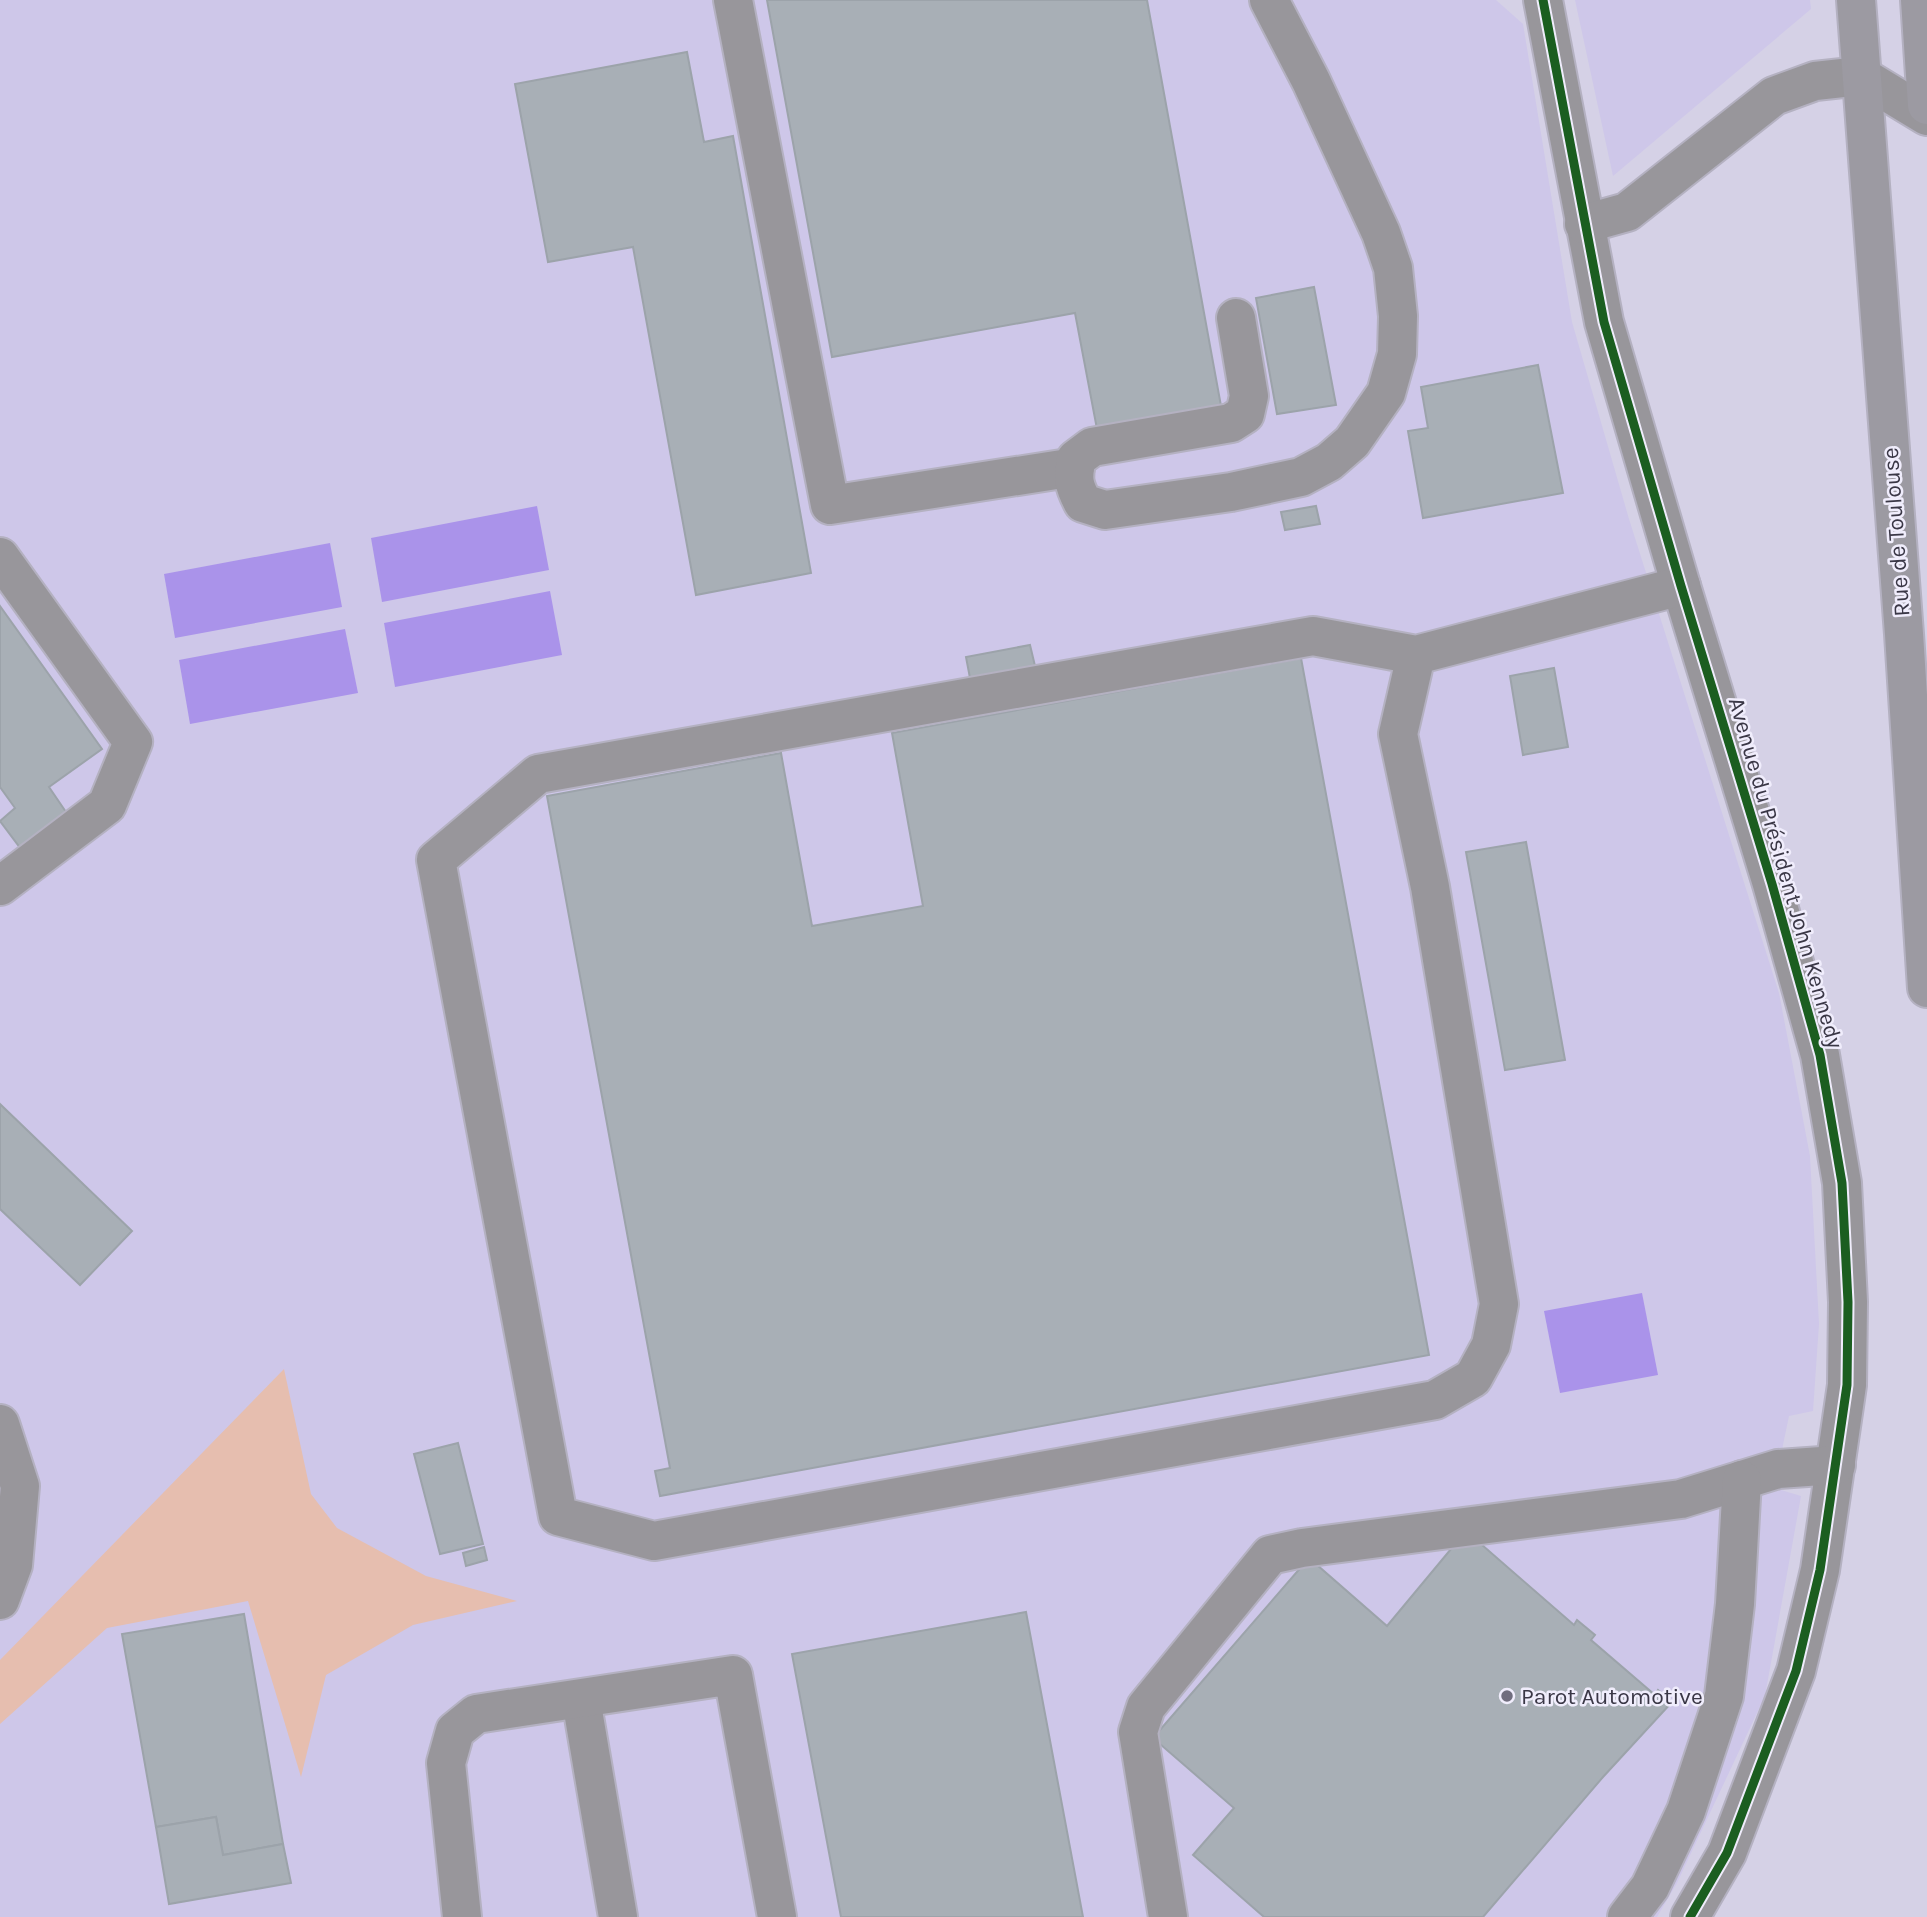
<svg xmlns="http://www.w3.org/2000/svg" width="1927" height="1917" font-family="Karla,sans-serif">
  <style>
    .built { fill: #cec7e9 }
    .green { fill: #e6beaf }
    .water { fill: #aa93ea }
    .building { fill: #a8afb6; stroke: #9ca3aa; stroke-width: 2 }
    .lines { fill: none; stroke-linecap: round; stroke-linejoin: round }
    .minor-casing { stroke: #b4b1c1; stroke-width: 42 }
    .major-casing { stroke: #b4b1c1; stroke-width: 42 }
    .minor { stroke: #98969b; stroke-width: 38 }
    .major { stroke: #9c9aa2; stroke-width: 38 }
    .cycleway-casing { stroke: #f0edfc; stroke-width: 13 }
    .cycleway { stroke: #1b5e20; stroke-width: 9 }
    .poi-dot { fill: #706d7e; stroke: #f0edfc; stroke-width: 2.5 }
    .labels { text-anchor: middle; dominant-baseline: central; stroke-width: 5; stroke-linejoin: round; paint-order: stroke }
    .street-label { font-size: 23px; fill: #3a3746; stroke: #f0edfc }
    .poi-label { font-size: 23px; fill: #3a3746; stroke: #f0edfc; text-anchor: start }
  </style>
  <rect width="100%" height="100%" fill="#d5d1e6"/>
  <g class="built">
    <path d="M0,0H1496L1523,24L1572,322L1629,519L1779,993L1810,1156L1819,1324L1813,1411L1789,1416L1778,1469L1781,1490L1801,1496L1765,1696L1677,1883L1657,1917H0Z"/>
    <path d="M1575,0H1810L1811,9L1613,176Z"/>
  </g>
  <path class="green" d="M284,1369L311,1494L337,1528L426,1576L517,1601L413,1625L326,1675L301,1777L248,1601L107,1628L0,1724V1660Z"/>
  <g class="water">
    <path d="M537,506L549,570L382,602L371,538Z"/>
    <path d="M330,543L342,607L175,638L164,574Z"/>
    <path d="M550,591L562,655L395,687L384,623Z"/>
    <path d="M345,629L358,693L190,724L179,660Z"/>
    <path d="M1642,1293L1658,1375L1560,1393L1544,1311Z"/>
  </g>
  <g class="building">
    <path d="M767,0H1147L1221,406L1097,429L1075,313L832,357Z"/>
    <path d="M687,52L704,142L733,136L811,573L696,595L633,247L548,262L515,84Z"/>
    <path d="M1314,287L1336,405L1277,414L1256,298Z"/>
    <path d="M1538,365L1563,493L1423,518L1408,431L1428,428L1421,387Z"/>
    <path d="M1316,506L1320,524L1285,530L1281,512Z"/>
    <path d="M0,606L102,749L49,787L68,815L21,849L0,821L15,808L0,787Z"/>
    <path d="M1030,645L1035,666L970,678L966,657Z"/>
    <path d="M1301,658L1429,1355L660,1496L655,1471L670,1468L547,796L781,753L812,926L923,906L892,733Z"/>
    <path d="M1554,668L1568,747L1523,755L1510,676Z"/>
    <path d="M1526,842L1565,1060L1505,1070L1466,852Z"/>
    <path d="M0,1104L132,1231L80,1285L0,1209Z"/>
    <path d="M458,1443L483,1544L440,1554L414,1454Z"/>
    <path d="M1466,1531L1574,1625L1577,1620L1595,1635L1591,1640L1655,1695L1658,1690L1672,1702L1603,1777L1483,1917H1264L1193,1855L1234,1808L1153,1738L1309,1558L1387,1626Z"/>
    <path d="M484,1547L487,1560L466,1566L463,1553Z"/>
    <path d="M1026,1612L1083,1917H841L792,1654Z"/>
    <path d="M244,1614L283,1844L223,1855L216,1817L156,1827L122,1634Z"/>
    <path d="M216,1817L223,1855L283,1844L291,1883L169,1904L156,1827Z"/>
  </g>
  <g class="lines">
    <g class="minor-casing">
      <g id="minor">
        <path d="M733,0L830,505L1075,467"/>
        <path d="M1543,0L1604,322L1681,586L1772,884L1820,1055L1842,1183L1848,1302L1847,1385L1820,1570L1796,1671L1727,1853L1690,1917"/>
        <path d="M1584,224L1627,212L1774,96L1815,81L1861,76L1927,116"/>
        <path d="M1236,318L1249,396L1245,414L1231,423L1092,447L1076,459C1073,480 1073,484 1083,503L1105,510L1231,492L1301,477L1329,462L1352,442L1386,393L1397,354L1398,316L1393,268L1381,233L1311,81L1269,0"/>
        <path d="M0,557L133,742L107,805L0,886"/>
        <path d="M1416,655L1398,734L1430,887L1499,1304L1491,1345L1473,1378L1435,1400L654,1541L558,1516L436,860L538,774L1313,636L1416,655L1681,586"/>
        <path d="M0,1424L20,1486L13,1565L0,1600"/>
        <path d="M581,1699L618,1917"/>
        <path d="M462,1917L446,1763L455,1731L476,1714L733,1675L777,1917"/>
        <path d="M1168,1917L1138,1732L1146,1707L1270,1555L1302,1548L1681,1499L1778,1469L1836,1465"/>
        <path d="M1627,1917L1650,1887L1686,1811L1724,1696L1735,1604L1742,1480"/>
      </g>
    </g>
    <g class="major-casing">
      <g id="major">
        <path d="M1856,0L1904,634L1927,988"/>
        <path d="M1920,0L1927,105"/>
      </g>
    </g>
    <use href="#minor" class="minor"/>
    <use href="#major" class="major"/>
    <g class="cycleway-casing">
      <path id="cycleway" d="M1543,0L1604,322L1681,586L1772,884L1820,1055L1842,1183L1848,1302L1847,1385L1820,1570L1796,1671L1727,1853L1690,1917"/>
    </g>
    <use href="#cycleway" class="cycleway"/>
  </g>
  <circle class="poi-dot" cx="1507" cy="1696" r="7"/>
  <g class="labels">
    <g class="street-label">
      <text transform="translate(1896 532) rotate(-94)">Rue de Toulouse</text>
      <text transform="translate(1786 873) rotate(74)">Avenue du Président John Kennedy</text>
    </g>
    <g class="poi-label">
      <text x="1521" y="1696">Parot Automotive</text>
    </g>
  </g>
</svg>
